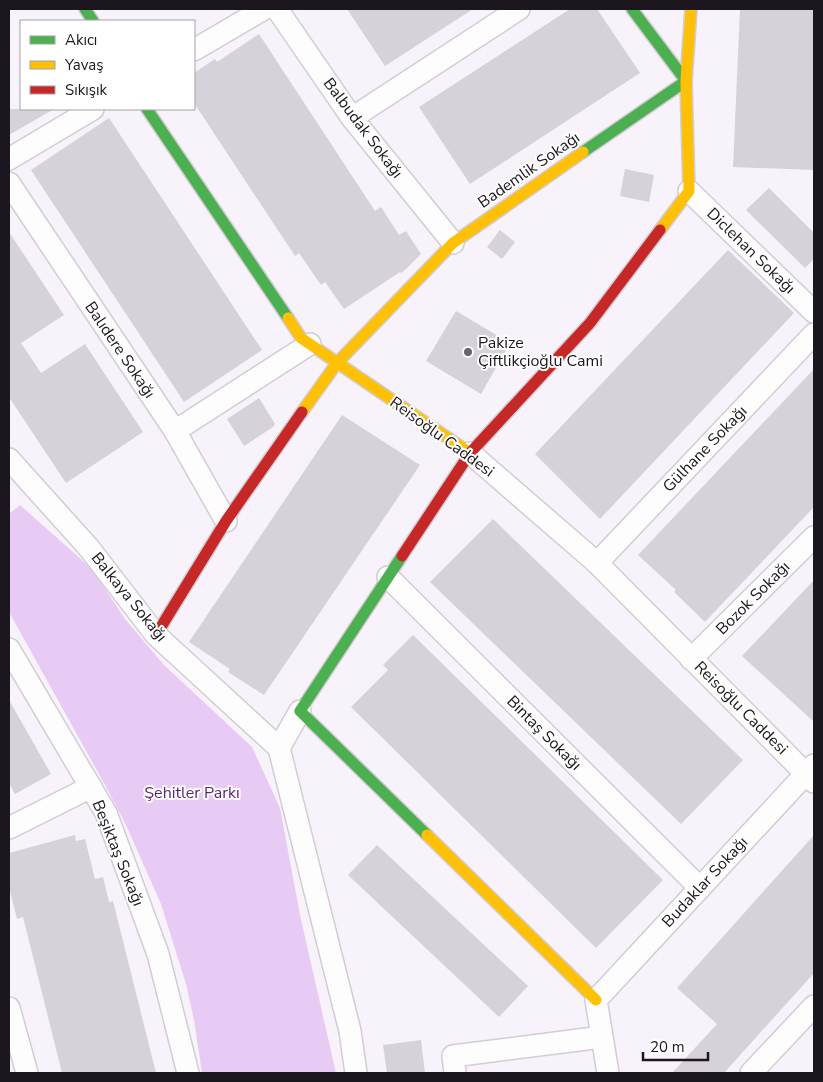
<svg xmlns="http://www.w3.org/2000/svg" width="823" height="1082" font-family="'Nunito Sans',sans-serif">
  <style>
    .forest { fill: #e8cbf4 }
    .building { fill: #d7d1da }
    .lines { fill: none; stroke-linecap: round; stroke-linejoin: round }
    .street-casing { stroke: #d2ccd4; stroke-width: 24 }
    .fast-casing { stroke: #d2ccd4; stroke-width: 14 }
    .slow-casing { stroke: #d2ccd4; stroke-width: 14 }
    .jam-casing { stroke: #d2ccd4; stroke-width: 14 }
    .street { stroke: #fefdfe; stroke-width: 21 }
    .fast { stroke: #4caf50; stroke-width: 11 }
    .slow { stroke: #ffc107; stroke-width: 11 }
    .jam { stroke: #c62828; stroke-width: 11 }
    .poi-dot { fill: #69636b; stroke: #fff; stroke-width: 2 }
    .labels { text-anchor: middle; dominant-baseline: central; stroke-width: 4; stroke-linejoin: round; paint-order: stroke }
    .street-label { font-size: 16px; fill: #1c161e; stroke: #fff }
    .poi-label { font-size: 16px; fill: #1c161e; stroke: #fff; text-anchor: start }
    .park-label { font-size: 16px; fill: #5d2373; stroke: #fff }
  </style>
  <rect width="100%" height="100%" fill="#f8f2fa"/>
  <path class="forest" d="M20,505L92,569L125,619L164,665L252,747L280,808L300,915L336,1073H202L194,1020L186,984L161,904L126,825L105,785L9,612V514Z"/>
  <g class="building">
    <path d="M347,9H473L385,66Z"/>
    <path d="M570,9H597L640,73L470,184L419,107Z"/>
    <path d="M740,9H814V170L733,167Z"/>
    <path d="M259,34L375,211L381,207L399,235L406,231L421,254L404,271L401,273L400,272L344,309L325,282L321,285L299,253L295,256L194,103V73L215,59L217,62Z"/>
    <path d="M9,109H54L9,135Z"/>
    <path d="M109,118L262,350L184,402L31,170Z"/>
    <path d="M625,169L654,175L649,202L620,196Z"/>
    <path d="M769,188L814,233V259L805,268L746,210Z"/>
    <path d="M500,230L515,242L502,259L487,247Z"/>
    <path d="M9,232L64,315L21,343L41,373L85,344L143,432L66,483L9,397Z"/>
    <path d="M728,250L794,313L600,519L535,454Z"/>
    <path d="M456,311L510,343L481,394L426,361Z"/>
    <path d="M814,369V507L705,622L674,592L676,590L638,555Z"/>
    <path d="M259,398L275,424L273,427L244,446L227,419Z"/>
    <path d="M342,415L420,465L264,695L228,672L230,669L189,642Z"/>
    <path d="M493,519L743,760L681,824L430,582Z"/>
    <path d="M814,580V722L742,656Z"/>
    <path d="M413,635L663,880L596,948L351,707L388,670L383,665Z"/>
    <path d="M9,700L51,774L15,794L9,783Z"/>
    <path d="M75,835L76,841L85,839L95,879L103,877L109,902L113,901L156,1073H62L23,917L17,919L9,887V853Z"/>
    <path d="M814,835V973L724,1073H672L717,1024L677,988Z"/>
    <path d="M377,845L528,986L499,1017L348,875Z"/>
    <path d="M421,1040L425,1073H387L383,1045Z"/>
  </g>
  <g class="lines">
    <g class="street-casing">
      <g id="street">
        <path d="M277,9L352,118L453,243"/>
        <path d="M194,50L264,9"/>
        <path d="M352,118L519,9"/>
        <path d="M9,159L93,109"/>
        <path d="M9,183L175,431L226,521"/>
        <path d="M689,191L814,312"/>
        <path d="M175,431L310,344"/>
        <path d="M470,453L597,563L814,782"/>
        <path d="M9,459L89,548L156,635L279,748"/>
        <path d="M597,563L814,334"/>
        <path d="M388,577L700,888"/>
        <path d="M9,649L106,813L158,954L188,1073"/>
        <path d="M691,659L814,537"/>
        <path d="M300,711L279,748L350,1031L356,1073"/>
        <path d="M9,828L91,787"/>
        <path d="M9,1008L27,1073"/>
        <path d="M455,1073L453,1056L602,1037"/>
        <path d="M608,1073L596,1000L814,765"/>
        <path d="M751,1073L814,1006"/>
      </g>
    </g>
    <g class="fast-casing">
      <g id="fast">
        <path d="M85,9L93,21"/>
        <path d="M147,109L288,318"/>
        <path d="M583,152L686,81L632,9"/>
        <path d="M402,556L300,711L427,835"/>
      </g>
    </g>
    <g class="slow-casing">
      <g id="slow">
        <path d="M660,230L689,191L686,81L691,9"/>
        <path d="M288,318L301,338L470,453"/>
        <path d="M302,412L337,363L453,243L583,152"/>
        <path d="M427,835L596,1000"/>
      </g>
    </g>
    <g class="jam-casing">
      <g id="jam">
        <path d="M402,556L470,453L590,323L660,230"/>
        <path d="M156,635L226,521L302,412"/>
      </g>
    </g>
    <use href="#street" class="street"/>
    <use href="#fast" class="fast"/>
    <use href="#slow" class="slow"/>
    <use href="#jam" class="jam"/>
  </g>
  <circle class="poi-dot" cx="468" cy="352" r="5"/>
  <g class="labels">
    <g class="street-label">
      <text transform="translate(363 128) rotate(53)">Balbudak Sokağı</text>
      <text transform="translate(529 170) rotate(-35)">Bademlik Sokağı</text>
      <text transform="translate(751 251) rotate(44)">Diclehan Sokağı</text>
      <text transform="translate(120 350) rotate(56)">Balıdere Sokağı</text>
      <text transform="translate(442 437) rotate(36)">Reisoğlu Caddesi</text>
      <text transform="translate(705 449) rotate(-46)">Gülhane Sokağı</text>
      <text transform="translate(129 597) rotate(51)">Balkaya Sokağı</text>
      <text transform="translate(753 598) rotate(-45)">Bozok Sokağı</text>
      <text transform="translate(741 708) rotate(45)">Reisoğlu Caddesi</text>
      <text transform="translate(544 733) rotate(45)">Bintaş Sokağı</text>
      <text transform="translate(118 853) rotate(68)">Beşiktaş Sokağı</text>
      <text transform="translate(705 882) rotate(-47)">Budaklar Sokağı</text>
    </g>
    <g class="poi-label">
      <text x="478" y="343">Pakize<tspan x="478" dy="18">Çiftlikçioğlu Cami</tspan></text>
    </g>
    <g class="park-label">
      <text x="192" y="793">Şehitler Parkı</text>
    </g>
  </g>
  <rect width="823" height="1082" fill="none" stroke="#1c161e" stroke-width="20"/>
  <rect x="20" y="20" width="175" height="90" fill="#ffffff" stroke="#a4a2a5"/>
  <rect x="30" y="36" width="25" height="8" fill="#4caf50" stroke="#a4a2a5"/>
  <text x="65" y="45" font-size="15" fill="#1c161e">Akıcı</text>
  <rect x="30" y="61" width="25" height="8" fill="#ffc107" stroke="#a4a2a5"/>
  <text x="65" y="70" font-size="15" fill="#1c161e">Yavaş</text>
  <rect x="30" y="86" width="25" height="8" fill="#c62828" stroke="#a4a2a5"/>
  <text x="65" y="95" font-size="15" fill="#1c161e">Sıkışık</text>
  <path d="M643 1052v8h65v-8" fill="none" stroke="#1c161e" stroke-width="2.5"/>
  <text x="650" y="1052" font-size="15" fill="#1c161e" stroke="#ffffff" stroke-width="4" paint-order="stroke">20 m</text>
</svg>
